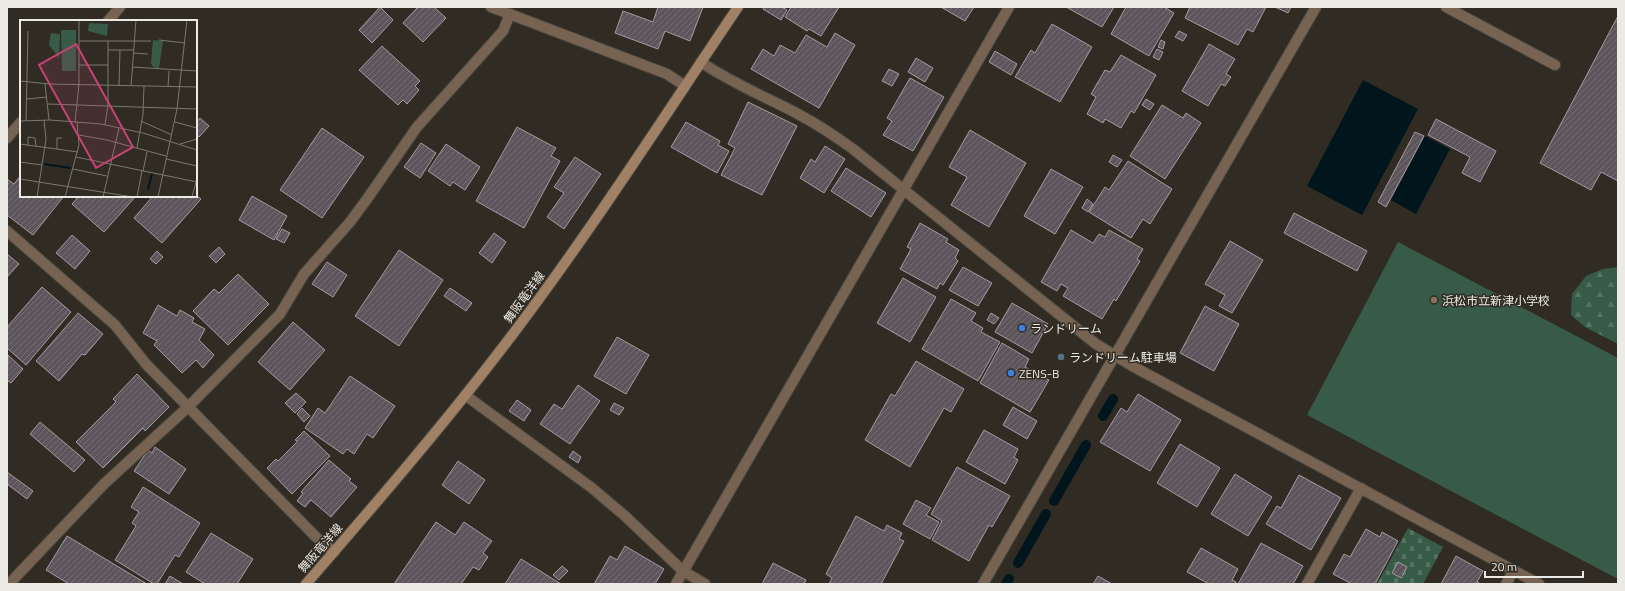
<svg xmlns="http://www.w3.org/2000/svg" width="1625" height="591" font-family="'Titillium Web','Noto Sans JP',sans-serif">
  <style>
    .green { fill: #375b46 }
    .forest { fill: url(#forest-firs) }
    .cemetery { fill: url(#cemetery-stones) }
    .water { fill: #01151c }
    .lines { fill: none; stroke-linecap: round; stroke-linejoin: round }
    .stream { stroke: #01151c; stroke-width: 10 }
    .building { fill: url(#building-hatch); stroke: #a59ba3 }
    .service-casing { stroke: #4a473e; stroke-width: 12 }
    .minor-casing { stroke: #4a473e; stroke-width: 12 }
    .tertiary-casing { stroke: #4a473e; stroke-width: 12 }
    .secondary-casing { stroke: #4a473e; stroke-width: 12 }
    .service { stroke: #766352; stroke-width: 10 }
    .minor { stroke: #766352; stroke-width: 10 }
    .tertiary { stroke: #766352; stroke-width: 10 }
    .secondary { stroke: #a08166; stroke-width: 10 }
    .education-dot { fill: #8d6e63; stroke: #302c23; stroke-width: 1.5 }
    .shop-dot { fill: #3f7fe0; stroke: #302c23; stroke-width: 1.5 }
    .service-dot { fill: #5c6f8a; stroke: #302c23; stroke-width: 1.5 }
    .labels { text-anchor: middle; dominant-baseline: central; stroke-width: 3; stroke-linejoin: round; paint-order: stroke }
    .street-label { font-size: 12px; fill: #eceae4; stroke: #302c23 }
    .poi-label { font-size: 12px; fill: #eceae4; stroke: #302c23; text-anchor: start }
    .inset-river { fill: none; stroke: #01151c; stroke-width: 2 }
    .inset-road { fill: none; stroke: #7b7870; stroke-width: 1 }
    .view { fill: #ca4276; fill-opacity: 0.15; stroke: #ca4276; stroke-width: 2 }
    .inset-edge { fill: none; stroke: #eceae4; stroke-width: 2 }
  </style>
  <defs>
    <pattern id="forest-firs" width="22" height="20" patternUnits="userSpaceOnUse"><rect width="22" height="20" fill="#375b46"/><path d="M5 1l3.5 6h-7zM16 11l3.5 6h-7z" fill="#547361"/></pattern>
    <pattern id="cemetery-stones" width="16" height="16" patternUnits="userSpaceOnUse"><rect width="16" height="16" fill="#375b46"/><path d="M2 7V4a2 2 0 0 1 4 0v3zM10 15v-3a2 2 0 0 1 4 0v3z" fill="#547361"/></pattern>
    <pattern id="building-hatch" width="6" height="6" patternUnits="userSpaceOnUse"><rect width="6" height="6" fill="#5d555c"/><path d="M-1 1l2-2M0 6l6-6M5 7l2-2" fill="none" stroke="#746e73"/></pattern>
  </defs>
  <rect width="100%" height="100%" fill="#302c23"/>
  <path class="green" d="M1398,242L1618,358V579L1307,415Z"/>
  <path class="forest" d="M1618,267V344L1585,327L1571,315L1572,294L1586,276L1603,269Z"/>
  <path class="cemetery" d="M1408,528L1443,547L1423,584H1377Z"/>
  <g class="water">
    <path d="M1363,80L1418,109L1362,215L1307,186Z"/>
    <path d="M1425,136L1450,149L1416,214L1391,200Z"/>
  </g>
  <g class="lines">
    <g class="stream">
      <path d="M1103,416L1113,399"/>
      <path d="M1054,501L1086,445"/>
      <path d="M1018,563L1046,514"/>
      <path d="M1006,584L1009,579"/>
    </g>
  </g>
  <g class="building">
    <path d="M380,7L393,20L372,43L359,30Z"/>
    <path d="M418,7H434L446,18L423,42L403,23Z"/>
    <path d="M658,7H703L690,41L665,31L658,49L615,33L623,11L653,22Z"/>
    <path d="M764,7H782L787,10L781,20L763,9Z"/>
    <path d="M791,7H839L821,36L809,29L807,31L785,17Z"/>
    <path d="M941,7H974L965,21Z"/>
    <path d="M1066,7H1114L1102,27Z"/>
    <path d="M1126,7H1164L1174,13L1149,56L1111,34Z"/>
    <path d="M1190,7H1266L1253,32L1247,29L1238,45L1185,18Z"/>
    <path d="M1275,7H1291L1288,13Z"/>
    <path d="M1618,16V181L1601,172L1591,190L1540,163Z"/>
    <path d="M1052,24L1092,47L1060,102L1015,77L1031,50L1035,53Z"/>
    <path d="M1179,31L1187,35L1183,41L1175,37Z"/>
    <path d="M835,33L855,45L819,108L751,69L763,49L774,56L780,45L795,53L806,35L827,47Z"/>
    <path d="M1161,40L1165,42L1163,49L1158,47Z"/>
    <path d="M1209,44L1235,59L1226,74L1231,77L1225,86L1221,84L1208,106L1182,91Z"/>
    <path d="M382,46L420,81L415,86L419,90L407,104L403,100L398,105L359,70Z"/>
    <path d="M1157,49L1163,52L1159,60L1153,57Z"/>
    <path d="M995,51L1017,64L1011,75L989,62Z"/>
    <path d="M1121,55L1156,75L1134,113L1131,111L1121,128L1105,119L1103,123L1087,114L1096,97L1091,94L1105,70L1110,72Z"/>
    <path d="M916,58L933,68L925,82L908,72Z"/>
    <path d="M889,69L899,74L892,86L882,81Z"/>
    <path d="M910,78L944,97L913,151L883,135L892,121L887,118Z"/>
    <path d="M1146,99L1154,104L1150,110L1142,105Z"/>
    <path d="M748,102L797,126L762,195L721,175L735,148L728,144Z"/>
    <path d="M1162,105L1183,118L1186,113L1201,123L1165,179L1130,156Z"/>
    <path d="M200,118L209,126L199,137L196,135V123Z"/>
    <path d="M1436,119L1496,151L1480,182L1462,173L1470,157L1428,135Z"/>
    <path d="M686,122L720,141L718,145L729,151L717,173L671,147Z"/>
    <path d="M517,127L556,148L551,156L560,161L524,228L476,201Z"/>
    <path d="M322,128L364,157L322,218L280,190Z"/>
    <path d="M970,130L1026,163L989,227L951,205L967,177L949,167Z"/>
    <path d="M1415,132L1424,136L1386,207L1378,202Z"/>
    <path d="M421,143L436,153L420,178L404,167Z"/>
    <path d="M446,144L480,167L465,190L453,182L450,186L428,171Z"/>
    <path d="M825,146L845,159L824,193L800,178L811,159L815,162Z"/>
    <path d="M1113,155L1122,160L1117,167L1109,162Z"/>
    <path d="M575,157L601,174L564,229L547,217L564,193L554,187Z"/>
    <path d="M1128,161L1172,189L1150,224L1143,219L1131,238L1089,212L1105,187L1109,190Z"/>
    <path d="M846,168L886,193L871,217L831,191Z"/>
    <path d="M1051,169L1083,187L1055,234L1024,216Z"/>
    <path d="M21,175V196H64L33,235L7,215V179L14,184Z"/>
    <path d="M196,195L201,199L162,243L134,218L153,196Z"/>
    <path d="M79,196H136L104,232L72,204Z"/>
    <path d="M252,196L287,216L274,240L239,220Z"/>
    <path d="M1087,199L1093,204L1088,212L1082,208Z"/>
    <path d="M1294,213L1367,251L1357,271L1284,233Z"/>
    <path d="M920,223L948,239L946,242L959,250L955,258L958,261L943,285L940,283L937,289L900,269L911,249L907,247Z"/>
    <path d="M282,229L290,233L284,243L276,239Z"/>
    <path d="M1071,230L1093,243L1099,234L1105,237L1109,230L1143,249L1137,259L1140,261L1116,301L1114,299L1102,319L1063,296L1068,288L1061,284L1057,291L1041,282Z"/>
    <path d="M494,233L506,242L492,263L479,253Z"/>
    <path d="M72,235L90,251L75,269L56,253Z"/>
    <path d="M1230,241L1263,260L1232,313L1219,306L1225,295L1205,284Z"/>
    <path d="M219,247L225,254L216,263L209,256Z"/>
    <path d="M399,250L443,280L399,346L355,316Z"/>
    <path d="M157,251L163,257L156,264L150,259Z"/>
    <path d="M7,254L19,264L7,277Z"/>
    <path d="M327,262L347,275L333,297L312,284Z"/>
    <path d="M963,267L992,283L978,306L949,290Z"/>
    <path d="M238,274L269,304L228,345L193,311L214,289L219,293Z"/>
    <path d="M903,278L936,297L910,342L877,323Z"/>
    <path d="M42,287L71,312L26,365L7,348V327Z"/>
    <path d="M450,288L472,303L466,311L444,296Z"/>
    <path d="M951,299L976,313L971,321L983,328L981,332L1000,342L978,381L922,349Z"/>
    <path d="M1012,303L1048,324L1032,353L995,332Z"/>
    <path d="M158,305L177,316L180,310L194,318L192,322L205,329L199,340L214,355L203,368L196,360L182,373L154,345L157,341L143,333Z"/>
    <path d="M1205,306L1239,324L1214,371L1180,353Z"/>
    <path d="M78,313L103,334L85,355L82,354L59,381L36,361Z"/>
    <path d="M991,313L999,318L994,324L987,320Z"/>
    <path d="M293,322L325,350L290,390L258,362Z"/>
    <path d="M617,337L649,355L626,394L594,376Z"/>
    <path d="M1002,343L1029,359L1025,367L1049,380L1030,412L980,383Z"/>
    <path d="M8,355L23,369L11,383L7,380Z"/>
    <path d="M916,361L964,389L951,412L944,408L910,467L865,440L891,394L895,396Z"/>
    <path d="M137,374L169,407L145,431L143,428L103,468L76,442L116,402L113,399Z"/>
    <path d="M350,376L395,406L373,438L367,434L354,454L347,449L343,454L305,428L318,408L325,413Z"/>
    <path d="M578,385L600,401L570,444L540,424L554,404L562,409Z"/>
    <path d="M296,393L306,402L295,413L285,403Z"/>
    <path d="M1138,394L1181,420L1150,471L1100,442L1121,408L1127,412Z"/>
    <path d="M517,400L531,410L524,421L509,411Z"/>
    <path d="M614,403L624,408L619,415L610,410Z"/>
    <path d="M1013,407L1037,421L1027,439L1003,425Z"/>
    <path d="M302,408L310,416L304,422L297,414Z"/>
    <path d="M40,422L85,460L74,472L30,434Z"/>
    <path d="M984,430L1018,449L1014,457L1018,460L1005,484L966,462Z"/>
    <path d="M304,431L330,456L292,494L267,468L276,459L278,461L298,441L295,440Z"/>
    <path d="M1180,444L1220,468L1197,507L1157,483Z"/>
    <path d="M155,447L186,469L169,494L134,471L148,450L152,453Z"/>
    <path d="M573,451L581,457L578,463L569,457Z"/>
    <path d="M329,460L351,479L349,481L357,487L331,517L311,500L305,507L297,501L303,493L301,492Z"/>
    <path d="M458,461L485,480L469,504L442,485Z"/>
    <path d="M957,467L1010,496L992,527L989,525L969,561L932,540L942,521L931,514Z"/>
    <path d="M7,472L33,491L27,499L7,484Z"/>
    <path d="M1235,474L1272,497L1248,536L1211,514Z"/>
    <path d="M1299,475L1341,498L1311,550L1266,524L1277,506L1281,508Z"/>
    <path d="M143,487L200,523L179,557L175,555L157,584H154L115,560L136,526L132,523L139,512L131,507Z"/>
    <path d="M916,500L931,508L926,515L939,522L930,539L903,524Z"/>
    <path d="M856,516L884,531L887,525L902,533L899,539L904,541L881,584H829L832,578L826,574Z"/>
    <path d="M436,522L455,535L464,522L492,541L483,553L488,557L479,570L473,567L461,584H394Z"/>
    <path d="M1366,529L1380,537L1382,532L1398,541L1375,584H1352L1333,574L1344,554L1350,557Z"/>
    <path d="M211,533L253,559L237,584H205L186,572Z"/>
    <path d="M67,536L147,584H69L46,570Z"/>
    <path d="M1261,543L1303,566L1293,584H1238Z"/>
    <path d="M625,546L664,569L655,584H594L610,556L617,560Z"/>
    <path d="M1201,548L1238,569L1232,580L1236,582L1235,584H1209L1187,572Z"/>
    <path d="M1456,556L1483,571L1477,582L1481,584H1441Z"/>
    <path d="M521,559L561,584H505Z"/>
    <path d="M1398,562L1407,567L1401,578L1392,573Z"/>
    <path d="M773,563L806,580L804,584H762Z"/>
    <path d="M562,566L568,571L559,580L553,575Z"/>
    <path d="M170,576L183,584H165Z"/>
    <path d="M1098,576L1112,584H1093Z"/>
  </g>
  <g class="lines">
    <g class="service-casing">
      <path id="service" d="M1446,7L1555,65"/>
    </g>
    <g class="minor-casing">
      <g id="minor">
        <path d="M491,7L667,74L685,86"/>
        <path d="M108,21L120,7"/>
        <path d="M701,62C731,83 766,97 798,114C817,124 835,136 853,149L1096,344L1134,367L1539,584"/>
        <path d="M7,138L21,122"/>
        <path d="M7,231L115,325L146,364L316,537L334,552"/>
        <path d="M465,395L592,488L625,516L683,571L705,584"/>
        <path d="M9,584L104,484L188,407L280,314L304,274L350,222L367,199L417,127L503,31L510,14"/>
        <path d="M676,584L1009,7"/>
        <path d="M1307,584L1361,488"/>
        <path d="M1506,584L1514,570"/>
      </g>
    </g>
    <g class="tertiary-casing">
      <path id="tertiary" d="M983,584L1316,7"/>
    </g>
    <g class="secondary-casing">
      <path id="secondary" d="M306,584C371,509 436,434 496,356C583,244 659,124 738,7"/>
    </g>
    <use href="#service" class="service"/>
    <use href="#minor" class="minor"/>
    <use href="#tertiary" class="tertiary"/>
    <use href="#secondary" class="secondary"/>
  </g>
  <circle class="education-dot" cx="1434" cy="300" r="4"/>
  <g class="shop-dot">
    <circle cx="1022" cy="328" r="4"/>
    <circle cx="1011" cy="373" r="4"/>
  </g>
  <circle class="service-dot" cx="1061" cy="357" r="4"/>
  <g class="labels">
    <g class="street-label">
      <text transform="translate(524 297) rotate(-54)">舞阪竜洋線</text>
      <text transform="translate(320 548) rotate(-49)">舞阪竜洋線</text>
    </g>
    <g class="poi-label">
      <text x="1442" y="300">浜松市立新津小学校</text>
      <text x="1030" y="328">ランドリーム</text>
      <text x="1069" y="357">ランドリーム駐車場</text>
      <text x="1019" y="373">ZENS-B</text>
    </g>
  </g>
  <g transform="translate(20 20)">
    <rect width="177" height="177" fill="#302c23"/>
    <path d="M69,3L88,4L87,16L68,11ZM41,10H56V51H42Z" fill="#375b46"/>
    <path d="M31,13L40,14L39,38L29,25Z" fill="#375b46"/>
    <path d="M133,20L143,21L139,48L133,47L131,43Z" fill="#375b46"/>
    <path class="inset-river" d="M24,144L51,148M128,169L132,154"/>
    <path class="inset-road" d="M139,20L165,23M59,21H131M88,30H113M113,33L128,34M59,45H88M112,47L177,51M0,61L30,64L177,67M25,64L29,100M99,66L100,30M111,66L116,0M148,67L149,51M7,79L27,77M28,84L177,89M0,101L30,100L81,104L123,113L177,130M6,101L8,11M121,101L152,115M55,102L59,64V0M155,102L177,108M85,105L88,85V21M59,115L87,120L146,136M0,124L58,132M160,124L177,119M8,125V117L15,118L16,126M117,128L123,94L124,66M37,129V118H42M56,137L177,162M146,139L177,146M0,142L22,145M53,149L87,156M123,151L127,132M0,159L113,177M17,177L26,119L24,100M45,177L59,125L57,102M83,177L99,108M117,177L122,151M138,177L157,89L167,0M172,177L176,162"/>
    <path class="view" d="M56,24L113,127L76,148L19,45Z"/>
    <rect width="177" height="177" class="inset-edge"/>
  </g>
  <rect width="1625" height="591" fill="none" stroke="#eceae4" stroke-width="16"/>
  <path d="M1485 571v6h98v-6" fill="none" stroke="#eceae4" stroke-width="2"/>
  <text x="1491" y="571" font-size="12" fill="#eceae4" stroke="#302c23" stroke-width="3" paint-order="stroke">20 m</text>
</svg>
